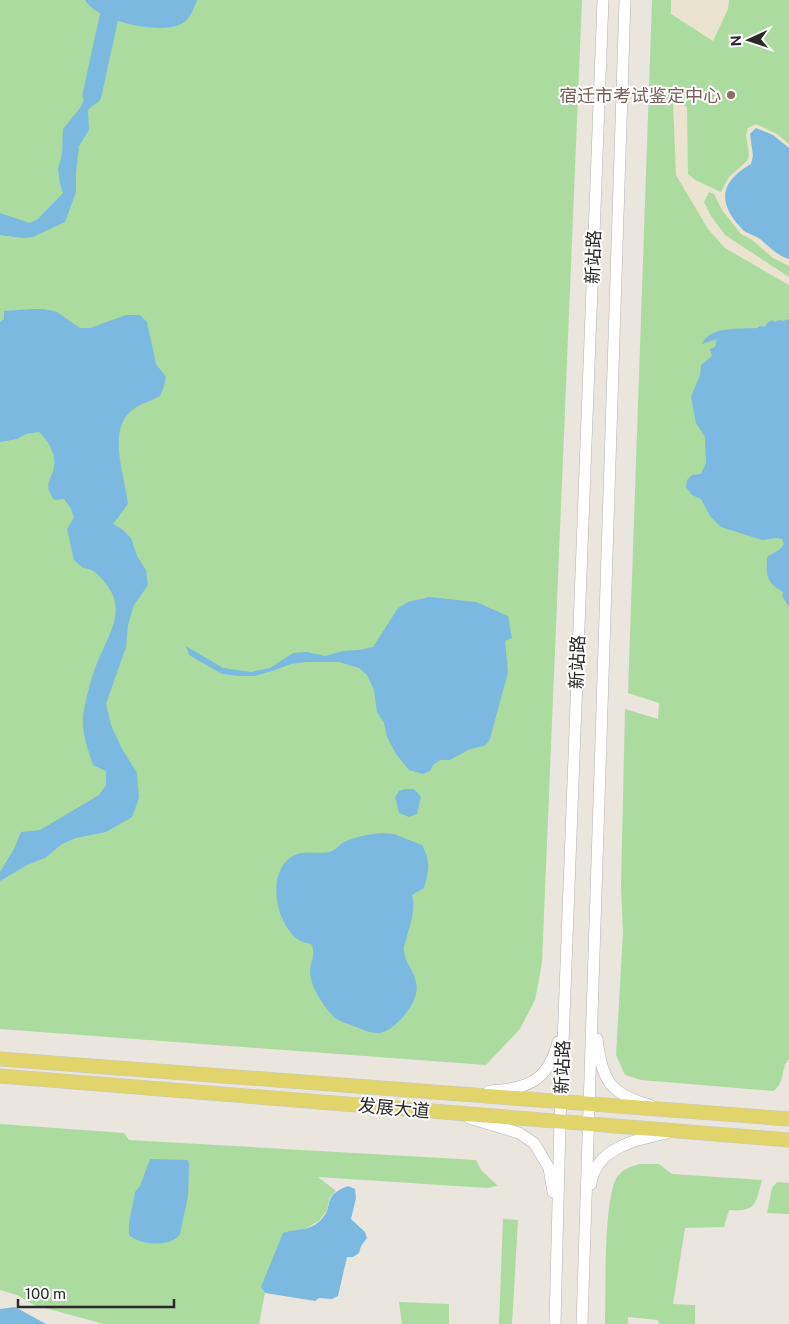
<svg xmlns="http://www.w3.org/2000/svg" width="789" height="1324" font-family="'Public Sans','Noto Sans SC',sans-serif">
  <style>
    .education { fill: #eae4ce }
    .green { fill: #acdb9f }
    .water { fill: #7bb9e1 }
    .lines { fill: none; stroke-linecap: round; stroke-linejoin: round }
    .river { stroke: #7bb9e1; stroke-width: 19 }
    .minor-casing { stroke: #b0b1bc; stroke-width: 12 }
    .major-casing { stroke: #c7c7c7; stroke-width: 15 }
    .minor { stroke: #fff; stroke-width: 11 }
    .major { stroke: #e1d46b; stroke-width: 14 }
    .education-dot { fill: #8d6e63; stroke: #fff; stroke-width: 2 }
    .labels { text-anchor: middle; dominant-baseline: central; stroke-width: 4; stroke-linejoin: round; paint-order: stroke }
    .education-label { font-size: 18px; fill: #785e54; stroke: #fff; text-anchor: end }
    .street-label { font-size: 18px; fill: #292929; stroke: #fff }
  </style>
  <rect width="100%" height="100%" fill="#eae6dd"/>
  <path class="education" d="M671,0H789V285L725,248L708,229L676,175Z"/>
  <g class="green">
    <path d="M0,0H582L542,963L535,1000L520,1029L486,1065L0,1029Z"/>
    <path d="M652,0H671V14L713,41L728,9L729,0H789V144L777,134L756,124L748,128L746,135L749,155L747,161L729,177L721,192L695,180L688,174L687,107L673,101L676,175L708,229L725,248L789,285V1059C779,1071 787,1078 774,1091L641,1080L625,1075L616,1055L623,933L621,887L625,709L658,719L659,703L628,693Z"/>
    <path d="M709,192L714,194L722,210L741,234L751,239L773,258L789,266V277L725,235L711,216L704,202Z"/>
    <path d="M0,1124L124,1133L129,1140L476,1160L481,1170L498,1186L487,1188L318,1177L336,1191L330,1197L327,1210L319,1221L303,1230L261,1287L265,1293L259,1324H104L34,1305L17,1295L0,1290Z"/>
    <path d="M640,1164H659L672,1174L762,1180C755,1204 757,1212 729,1210L724,1227L685,1228L673,1304L695,1305V1324H659L658,1320L628,1317V1324H605C606,1294 603,1199 617,1177C624,1168 630,1167 640,1164Z"/>
    <path d="M777,1182L789,1183V1214L767,1213L772,1188Z"/>
    <path d="M503,1219L518,1220L512,1324H499Z"/>
    <path d="M399,1302L449,1304V1324H402Z"/>
  </g>
  <g class="water">
    <path d="M85,0H197C193,10 190,21 179,25C157,34 97,21 85,0Z"/>
    <path d="M87,94L96,95V103L88,110L89,130L79,146L76,173V192L65,222L33,237L23,238L0,235V213L30,223L38,219L63,193L60,184L58,169L62,154L63,129L80,108Z"/>
    <path d="M756,128L773,135L789,148V259C776,255 770,247 760,239C755,235 747,234 743,230C718,204 718,183 751,164L753,156L750,134Z"/>
    <path d="M31,309H44L57,312L80,328H90L126,315H140L147,322L156,364L166,377L164,386L160,396C152,401 142,403 135,408C105,427 125,476 128,504L113,524L122,529L131,538L137,556L146,570L148,585L134,605L128,625L126,647L106,704L111,725L121,747L137,773L139,798L132,817L106,832L76,838L62,844L45,858L27,865L0,881V872L14,849L21,832L40,830L99,795L106,785V771L93,765C87,746 80,729 84,709C88,693 91,676 98,661C110,631 129,608 102,579C96,572 92,569 83,568L74,560L67,529L74,517L71,509L64,499L54,500C45,486 48,485 53,471C58,457 49,441 39,432L26,434L17,439L0,442V322L4,319V311Z"/>
    <path d="M789,319V607L782,596L783,592C766,582 766,576 767,557L779,550L784,544L782,539L777,538L762,540L721,527L710,516L701,499L692,495L686,487L687,480L692,475L701,474L706,463L705,437L696,423L691,397L700,375L701,365L712,356L710,349L715,347L717,339L702,344C709,326 741,329 757,328L760,326L765,327L767,323L772,320L775,322L779,320L784,321Z"/>
    <path d="M429,597L476,602L508,616L512,638L505,641L508,672L490,739L486,745L468,750L450,760H440L433,765L430,771L423,774L409,770L396,754L387,737L384,723L377,712L374,690L367,675L359,668L339,662H306L291,664L275,670L255,676H239L222,674L189,655L186,646L223,668L251,672L270,668L293,653L307,652L325,656L343,651L359,650L373,647L398,608L408,602Z"/>
    <path d="M405,789H414L421,797L417,814L409,817L399,813L395,797L399,791Z"/>
    <path d="M381,833L394,834L422,845C431,862 429,870 424,888L412,895C416,911 410,924 406,940C405,943 403,948 404,951C405,966 420,975 416,994C413,1008 392,1034 377,1033C369,1033 359,1028 351,1025C346,1023 338,1021 334,1017C323,1005 310,987 310,970C311,962 316,952 311,944C307,943 301,942 297,939C276,922 266,875 291,857C305,848 320,856 332,851C337,849 340,844 344,842C355,837 369,834 381,833Z"/>
    <path d="M150,1159L188,1160L189,1164L188,1196L180,1234C172,1248 139,1245 129,1235V1224L135,1192L140,1186Z"/>
    <path d="M348,1186L355,1189L356,1198L351,1219L365,1232L367,1238L361,1246L359,1253L353,1257H347L338,1296L332,1299L319,1298L315,1301L265,1293L261,1287L283,1233C296,1229 309,1231 320,1221C336,1205 320,1197 348,1186Z"/>
    <path d="M15,1307L46,1324H0V1309Z"/>
  </g>
  <g class="lines">
    <path class="river" d="M92,95L109,17"/>
    <g class="minor-casing">
      <g id="minor">
        <path d="M597,1039C602,1080 609,1094 650,1105"/>
        <path d="M489,1091C528,1089 548,1081 558,1042"/>
        <path d="M469,1118L519,1133L534,1143L549,1168L553,1192"/>
        <path d="M591,1184C595,1148 637,1139 667,1133"/>
        <path d="M555,1324L560,1122L603,0"/>
        <path d="M582,1324L625,0"/>
      </g>
    </g>
    <g class="major-casing">
      <g id="major">
        <path d="M0,1059L789,1119"/>
        <path d="M0,1076L789,1140"/>
      </g>
    </g>
    <use href="#minor" class="minor"/>
    <use href="#major" class="major"/>
  </g>
  <circle class="education-dot" cx="731" cy="95" r="5"/>
  <g class="labels">
    <g class="education-label">
      <text x="721" y="95">宿迁市考试鉴定中心</text>
    </g>
    <g class="street-label">
      <text transform="translate(593 257) rotate(-88)">新站路</text>
      <text transform="translate(577 662) rotate(-88)">新站路</text>
      <text transform="translate(562 1067) rotate(-88)">新站路</text>
      <text transform="translate(394 1108) rotate(5)">发展大道</text>
    </g>
  </g>
  <g transform="translate(749 40) rotate(267)" stroke="#ffffff" stroke-width="4" paint-order="stroke">
  <path d="M0-4L9 19L0 12L-9 19Z" fill="#292929"/>
  <text y="-8" font-size="14" font-weight="bold" text-anchor="middle" fill="#292929">N</text>
  </g>
  <path d="M18 1299v8h156v-8" fill="none" stroke="#292929" stroke-width="2.5"/>
  <text x="25" y="1299" font-size="15" fill="#292929" stroke="#ffffff" stroke-width="4" paint-order="stroke">100 m</text>
</svg>
